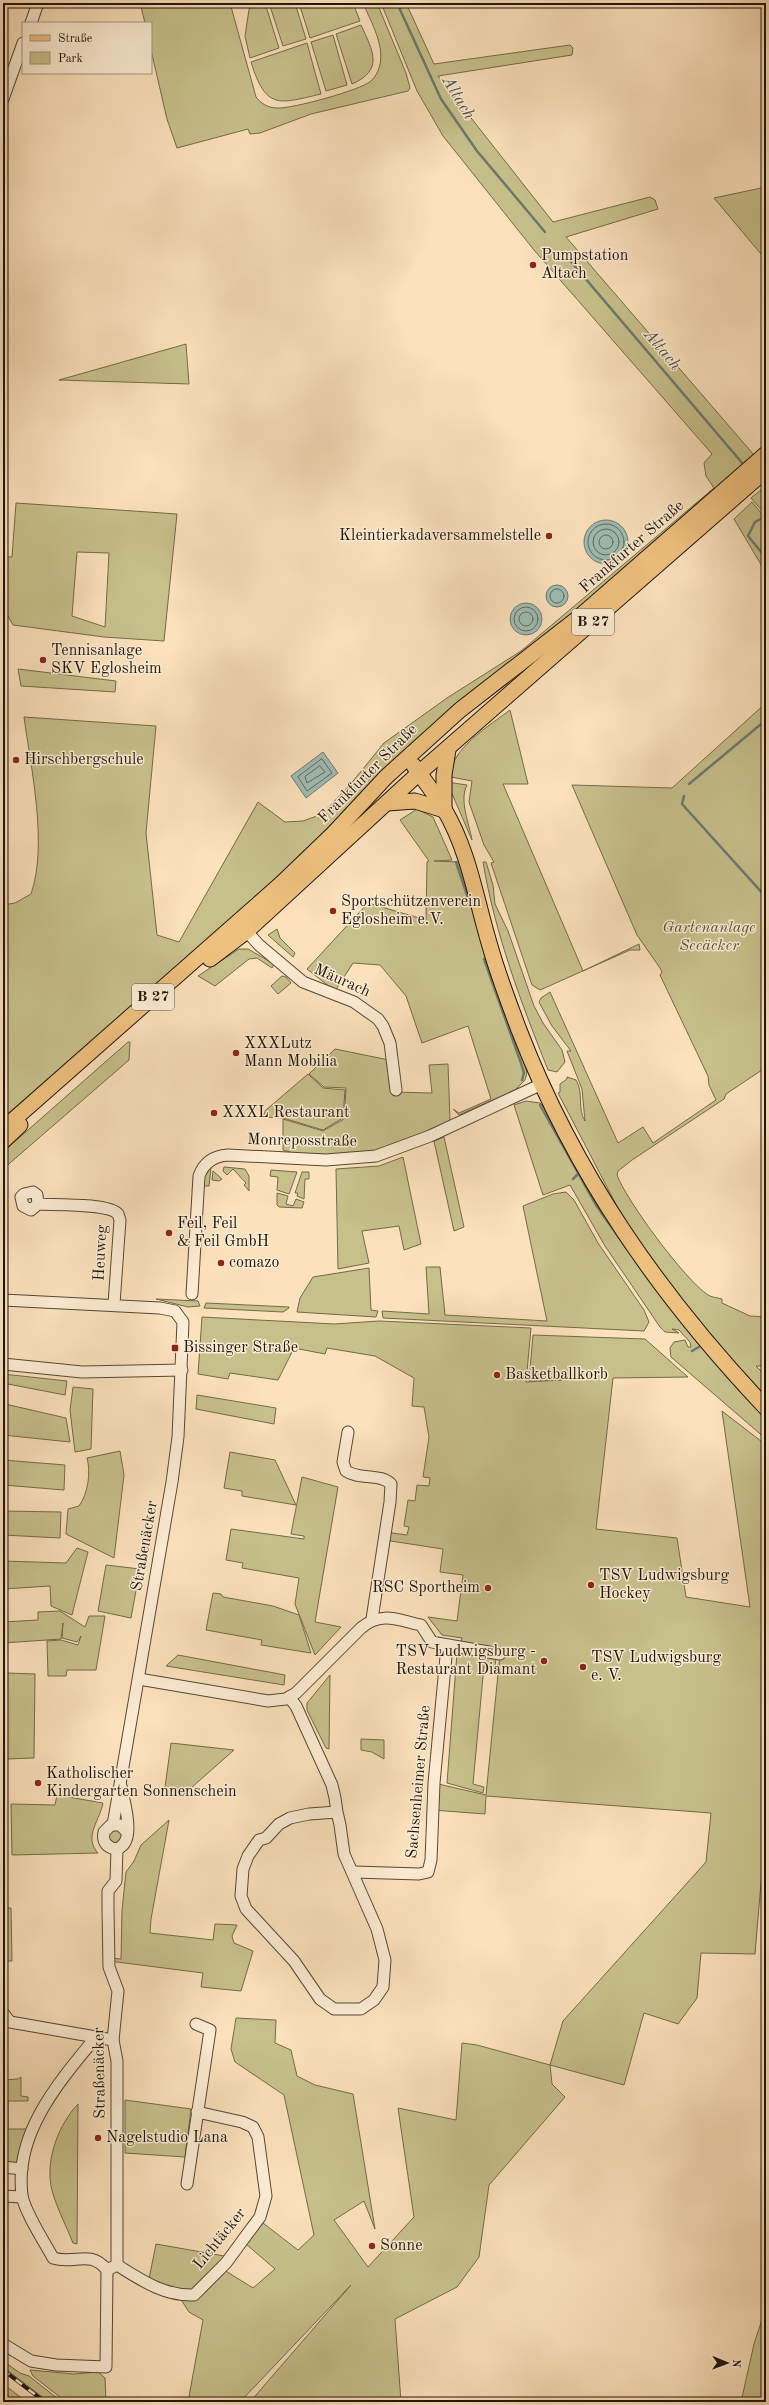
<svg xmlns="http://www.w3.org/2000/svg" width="769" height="2405" font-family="'Old Standard TT',serif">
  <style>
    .green { fill: #c7c08b; stroke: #736a4a; fill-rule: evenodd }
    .water { fill: #9fbdb4; stroke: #6c7970 }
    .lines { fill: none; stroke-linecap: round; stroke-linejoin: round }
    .shore { stroke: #5f685e; stroke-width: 1 }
    .stream { stroke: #6c7970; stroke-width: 2.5 }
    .minor-casing { stroke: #564736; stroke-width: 13 }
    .major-casing { stroke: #1f1409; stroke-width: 17 }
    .minor { stroke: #fcecd3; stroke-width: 11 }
    .major { stroke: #eec07e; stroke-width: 15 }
    .rail-casing { stroke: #1f1409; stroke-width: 4 }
    .rail { stroke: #fcecd3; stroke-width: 2.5; stroke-dasharray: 8; stroke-linecap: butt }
    .poi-dot { fill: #8f2418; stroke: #fcecd3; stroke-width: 1.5 }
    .labels { text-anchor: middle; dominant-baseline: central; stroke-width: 3; stroke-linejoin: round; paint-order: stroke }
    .shield { fill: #fcecd3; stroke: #615546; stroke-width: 1 }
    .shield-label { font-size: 15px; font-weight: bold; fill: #1f1409 }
    .poi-label { font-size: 16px; fill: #1f1409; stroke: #fcecd3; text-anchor: start }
    .street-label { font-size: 16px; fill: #1f1409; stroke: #fcecd3 }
    .park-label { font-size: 16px; font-style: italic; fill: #5a5036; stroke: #fcecd3 }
    .water-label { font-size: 17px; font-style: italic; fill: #4c4f45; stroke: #fcecd3 }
  </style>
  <rect width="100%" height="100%" fill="#fbe1bc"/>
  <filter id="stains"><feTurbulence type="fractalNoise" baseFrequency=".005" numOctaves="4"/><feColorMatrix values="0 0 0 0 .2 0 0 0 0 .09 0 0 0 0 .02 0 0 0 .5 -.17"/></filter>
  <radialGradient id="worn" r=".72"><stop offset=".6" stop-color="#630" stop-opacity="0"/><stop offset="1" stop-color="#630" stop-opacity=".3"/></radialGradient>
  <g class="green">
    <path d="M140,3H230L256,97C261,104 269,108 277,108C292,109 361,90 371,81C375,77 378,72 379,68C386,47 371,22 363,3H377L406,73L410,88L408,91L311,114L260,133L250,134L248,129L177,148L167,119L151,50V23H145Z"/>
    <path d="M250,3H265L279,48L250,58L245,36Z"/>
    <path d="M269,3H295L306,39L283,46Z"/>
    <path d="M299,3H353L360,21L310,38Z"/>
    <path d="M381,3H406L434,64L570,45L573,48L572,55L438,76L553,222L650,197L655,200L658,209L566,237L754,455L3,1129V905L15,903L31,894C48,845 31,768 24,717L156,726L146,833L157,935L179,942L258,802L285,822L303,821L322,814L349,786L384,743L447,698L521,651L714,488L706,476L704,463L712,454L534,250L443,136L417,91Z"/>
    <path d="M361,25C373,51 384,70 352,84L336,34Z"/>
    <path d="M333,35L347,85L326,91L311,42Z"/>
    <path d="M307,43L321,94C278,104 266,110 251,62Z"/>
    <path d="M766,187V260L714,198Z"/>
    <path d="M186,344L189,384L59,380Z"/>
    <path d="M766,486V515L751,498Z"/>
    <path d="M752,502L766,519V573L734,519Z"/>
    <path d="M16,503L177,514L164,641L104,637L13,625L3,607V557H12ZM77,552L109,553L105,627L72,616Z"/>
    <path d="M18,669L116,681L115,692L21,686Z"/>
    <path d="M766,703V1079L762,1070L726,1094L724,1099L632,1160L618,1171L617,1175C626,1200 685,1280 708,1295C711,1297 718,1298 722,1299V1303L750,1316L766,1317V1366H756L766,1376V1408L647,1256L619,1210L558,1093L560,1092V1084L567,1079V1077L576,1080C584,1093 577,1109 585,1121L582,1089L567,1051H571L552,1026L539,1002L541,998L550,992L618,1143L643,1127L653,1143L716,1100L709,1085L708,1076L660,975L662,972L660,968L637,935L572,785L672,788Z"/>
    <path d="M510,710L528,784H503L583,971L639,944L640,950H630L540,990L532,985L491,863L494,862L484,845L469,802L472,781L451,777C448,750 492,724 510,710Z"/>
    <path d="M447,782L467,785C459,800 469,823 472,840Z"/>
    <path d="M417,809L433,817L452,860L434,861L460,862L527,1073L525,1080L515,1090L459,1115L453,1109L459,1113L491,1099L468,1026L422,1043L406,996L380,965L353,963L335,991L307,969L368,903L426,920L427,862L429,861L400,820Z"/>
    <path d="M483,862H486L493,885L495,904L508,931L534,1006L543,1023L562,1050L565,1062L557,1072L548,1070C521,1002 495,934 483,862Z"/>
    <path d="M277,929L280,938L295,953L293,957L268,935Z"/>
    <path d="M239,949H248L274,964L272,968L257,958L249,959L215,986L198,976Z"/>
    <path d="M282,976L286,977L291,983L278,994L271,986Z"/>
    <path d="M128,1042H130L129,1060L3,1169V1152Z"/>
    <path d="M335,1049L389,1060L392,1092L432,1093L429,1065L448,1064L450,1121L390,1148L345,1156L307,1157L283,1150V1119L323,1131L344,1119L346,1088L324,1087L309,1074Z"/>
    <path d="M308,1074L323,1088L345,1090L343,1118L323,1130L283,1118L262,1117L266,1110Z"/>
    <path d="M526,1101L540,1103L543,1106L589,1191L606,1217L766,1415V1439L671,1357L670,1348L674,1342L685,1340L688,1347H691L690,1342L679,1330L672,1329L679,1333L665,1332L660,1327L605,1246L570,1185L543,1195L514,1105Z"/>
    <path d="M444,1137L464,1227L454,1231L434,1141Z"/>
    <path d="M403,1157L421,1244L404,1250L399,1226L362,1231L369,1263L338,1269L336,1169L379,1166Z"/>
    <path d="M211,1167L209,1186H202L204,1173Z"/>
    <path d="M224,1167L245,1169L249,1176V1191L244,1185L246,1183L233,1169L227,1175L223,1171Z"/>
    <path d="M271,1170L297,1172L289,1194L277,1190L278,1177L270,1176Z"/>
    <path d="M213,1171L222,1179L219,1181L212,1180Z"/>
    <path d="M302,1172H309V1179H305L304,1199L297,1196L298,1193H295Z"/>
    <path d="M566,1192L574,1200L598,1243L644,1310L649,1322L644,1331L383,1318L382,1311L429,1314L426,1267H440L445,1315L547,1321L523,1206L553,1194Z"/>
    <path d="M277,1193L288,1196L286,1204L293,1206L296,1199L304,1202L302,1208L279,1207L277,1205Z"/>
    <path d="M369,1268L371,1310L378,1311L376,1317L297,1312L300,1298L313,1277Z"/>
    <path d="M156,1299L198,1301L200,1306L188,1307Z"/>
    <path d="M206,1303L289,1307V1308L283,1312L204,1308Z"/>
    <path d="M202,1317L334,1324L379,1321L531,1328L526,1382L562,1380L529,1381L533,1335L645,1339L688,1377L613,1378L596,1529L677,1538L686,1597L750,1607L722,1411L766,1445V1669L763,1795L766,1793V1865L762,1871L755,1954L701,1953L697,1998L678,2024L644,2013L624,2085L550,2065L552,2084L565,2097L489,2185L479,2257L457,2287L395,2319L401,2402H250L351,2285L240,2402H188L203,2320L189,2312L178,2295L148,2284L156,2244L230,2257L221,2268L253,2288L275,2269L246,2244L263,2223L298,2250L314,2235L284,2095L235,2062L231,2049L236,2018L276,2020L275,2043L291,2050L297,2076L315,2085L353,2094L375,2229L364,2201L334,2220L368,2267L414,2217L398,2108L456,2120L462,2043L477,2045L550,2065L563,2021L706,1862L711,1813L486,1796L485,1814L433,1810L434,1783L486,1795L500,1654L460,1647L462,1638L442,1635L428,1617L457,1621L463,1575L440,1572L443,1549L384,1540L385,1532L407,1535L409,1527L404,1526L408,1500L415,1501L417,1485L429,1486L430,1478L423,1477L429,1437L424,1407L412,1406L414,1378L375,1356L327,1348L325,1354L294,1348L278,1380L230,1373L228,1379L198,1374Z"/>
    <path d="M3,1374L67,1381L65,1395L8,1384L3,1401Z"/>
    <path d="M73,1387L93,1389L91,1449L75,1452L70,1410Z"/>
    <path d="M197,1395L276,1408L274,1424L196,1409Z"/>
    <path d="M5,1404L66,1418L70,1442L3,1435Z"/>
    <path d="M120,1451L124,1475L114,1558L66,1534L68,1509L79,1506C88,1494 91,1472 87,1458Z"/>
    <path d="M230,1452L275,1460L296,1505L242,1496V1491L224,1488Z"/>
    <path d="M3,1460L65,1465L64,1490L3,1485Z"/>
    <path d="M302,1477L338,1487L315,1622L341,1627L315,1655L295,1604L299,1578L242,1568L243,1563L226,1560L231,1529L304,1539V1536L291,1534Z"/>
    <path d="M3,1511L61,1512L60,1538L3,1535Z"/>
    <path d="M77,1548L88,1552L72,1615L51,1606L50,1586L3,1589V1561L66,1563Z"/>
    <path d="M106,1565L140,1569L131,1618L98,1611Z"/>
    <path d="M213,1593L221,1594L223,1597L273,1606L299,1615L311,1653L261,1645L262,1640L206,1630Z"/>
    <path d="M60,1611L85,1627L89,1616H105L96,1670H67L66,1676H48L47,1641L61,1640L78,1645L81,1636L77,1642L62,1638L63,1623L61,1639L3,1643V1622L38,1620V1612Z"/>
    <path d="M457,1653L496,1658L495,1667L484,1666L473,1784L484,1787L483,1793L447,1783Z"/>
    <path d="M178,1655L285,1675L284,1685L166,1666Z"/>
    <path d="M6,1673L35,1674L34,1758L5,1759V1772H3V1712H5Z"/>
    <path d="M330,1675L329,1749L326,1748L307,1710V1703Z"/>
    <path d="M361,1739L384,1740V1759L372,1752L361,1750Z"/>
    <path d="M171,1743L234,1750L182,1796L164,1795Z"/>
    <path d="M57,1795L103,1803C100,1820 83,1837 98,1853L12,1855L11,1804L55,1805Z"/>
    <path d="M169,1820L151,1919L150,1933L213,1940L215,1924L237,1925L232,1936L234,1943L253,1951L241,1991L201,1987L203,1973L109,1961V1958L121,1959L122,1910L126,1872L134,1861L141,1845Z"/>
    <path d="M107,1828L127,1832L115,1849L104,1832Z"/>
    <path d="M3,1908H11L12,1961H3Z"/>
    <path d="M21,2077V2096L28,2097V2101H8V2129H27L22,2169L3,2167V2080L18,2079Z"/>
    <path d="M125,2100L191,2109L185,2157L125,2153Z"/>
    <path d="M78,2104L77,2244L73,2243C66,2225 55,2205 51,2186C46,2158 59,2124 78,2104Z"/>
    <path d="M766,2307V2402H741L754,2344Z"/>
    <path d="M3,2361L20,2373L29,2376L62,2402H49L3,2367Z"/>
    <path d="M30,2370L74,2374L98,2372L105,2378L106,2402H66L33,2376Z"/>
    <path d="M3,2384L27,2402H3Z"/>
  </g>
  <g class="water">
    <circle cx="606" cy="542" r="22"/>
    <circle cx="557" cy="596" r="11"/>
    <circle cx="526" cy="619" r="16"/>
    <path d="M323,752L338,773L306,798L291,776Z"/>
  </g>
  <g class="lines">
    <g class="shore">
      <circle cx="606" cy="542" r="18"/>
      <circle cx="606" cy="542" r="13"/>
      <circle cx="606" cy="542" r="7"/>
      <circle cx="557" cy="596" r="7"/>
      <circle cx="526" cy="619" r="12"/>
      <circle cx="526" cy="619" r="7"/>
      <path d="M322,759L332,773L307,791L298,777Z"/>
      <path d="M320,766L325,772L307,783L305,777Z"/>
    </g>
    <g class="stream">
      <path d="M397,3L441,99L477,151L545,232"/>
      <path d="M562,251L743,464"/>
      <path d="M764,517L755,522L748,536L766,558"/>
      <path d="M689,784L766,720"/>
      <path d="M684,796L682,804L766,897"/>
      <path d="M456,862L468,898"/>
      <path d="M484,959L521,1063L524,1073L522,1080"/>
      <path d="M540,1105L596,1205L627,1249"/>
      <path d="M573,1179L578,1174"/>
      <path d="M692,1351L702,1345"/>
    </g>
    <g class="minor-casing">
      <g id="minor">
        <path d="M31,23L38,3"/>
        <path d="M3,99L23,43"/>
        <path d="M242,926L259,945L303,982L354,1002L378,1019L383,1026L390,1043L396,1090"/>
        <path d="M38,1204L37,1195L33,1192L24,1194L21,1197L23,1206L31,1210L38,1204C53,1205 109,1203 118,1214L120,1220L114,1304"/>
        <path d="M192,1294L199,1176C204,1162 214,1156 228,1155L326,1160L376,1156L430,1136L542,1084"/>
        <path d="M3,1300L160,1308L175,1311L183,1322L178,1437L172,1482L113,1825"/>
        <path d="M3,1364L82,1372L182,1370"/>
        <path d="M348,1432L343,1462L346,1471C359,1480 380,1473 391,1484L390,1502L372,1619"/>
        <path d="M139,1679L268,1701L286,1699L296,1693L361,1628C381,1611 398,1620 421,1625L432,1642L437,1643L500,1654"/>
        <path d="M289,1697L296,1706L332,1785L335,1798L337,1812L340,1825L344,1854L377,1929L385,1960L383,1987L374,2000L361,2009H334L320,1999L294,1961L246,1909L241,1896L243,1869L248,1856L259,1840L266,1838L279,1824L290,1818L309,1814L337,1812"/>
        <path d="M121,1786C124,1802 138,1845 115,1849C106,1847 102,1841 104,1832L111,1825H120L127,1832"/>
        <path d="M354,1872L419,1874L428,1872L431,1860L434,1783L447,1646"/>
        <path d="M3,2013L10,2022L113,2040"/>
        <path d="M96,2037C59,2082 14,2133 22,2195C24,2211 45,2243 53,2258C75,2265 90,2249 107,2270"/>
        <path d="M3,2167L22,2169"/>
        <path d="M187,2184L210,2030L196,2024"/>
        <path d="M3,2196L22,2197"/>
        <path d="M117,2265C141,2280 164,2296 194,2295L226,2263L248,2233L260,2217L266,2196L258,2137L253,2127L242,2122L197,2112"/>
        <path d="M3,2344L31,2361L56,2365L106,2367L107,2270L117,2265V2061L113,2040L118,1991L109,1967L108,1910V1891L116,1881L117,1849"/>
      </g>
    </g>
    <g class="major-casing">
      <g id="major">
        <path d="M414,766C424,780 435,794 444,809C469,851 476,900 490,946C498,975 509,1003 519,1030C575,1175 660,1296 766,1408"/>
        <path d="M387,803L415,801L444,810"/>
        <path d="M444,810V775L448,750"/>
        <path d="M210,959L247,931L419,773L766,470"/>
        <path d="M3,1129L281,884L332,835L386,777L460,710L577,619L766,454"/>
        <path d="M3,1141L20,1125"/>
      </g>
    </g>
    <use href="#minor" class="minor"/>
    <use href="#major" class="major"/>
    <g class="rail-casing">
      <path id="rail" d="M3,2370L45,2402"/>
    </g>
    <use href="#rail" class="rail"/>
  </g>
  <g class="poi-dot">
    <circle cx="533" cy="265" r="4"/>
    <circle cx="549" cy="536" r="4"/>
    <circle cx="43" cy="660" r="4"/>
    <circle cx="16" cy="760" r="4"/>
    <circle cx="333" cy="911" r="4"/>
    <circle cx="236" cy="1053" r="4"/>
    <circle cx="214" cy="1113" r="4"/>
    <circle cx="169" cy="1233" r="4"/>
    <circle cx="221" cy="1263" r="4"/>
    <rect x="171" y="1344" width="8" height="8" rx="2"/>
    <circle cx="497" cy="1375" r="4"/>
    <circle cx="591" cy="1585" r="4"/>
    <circle cx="488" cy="1588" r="4"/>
    <circle cx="544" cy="1661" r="4"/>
    <circle cx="583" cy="1667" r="4"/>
    <circle cx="38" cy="1783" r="4"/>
    <circle cx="98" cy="2138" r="4"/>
    <circle cx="372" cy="2246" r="4"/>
  </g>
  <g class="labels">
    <g class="shield">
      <rect x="572" y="609" width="42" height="26" rx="3"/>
      <rect x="132" y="984" width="42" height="26" rx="3"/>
    </g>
    <g class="shield-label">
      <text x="593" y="622">B 27</text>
      <text x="153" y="997">B 27</text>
    </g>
    <g class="poi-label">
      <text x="541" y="256">Pumpstation<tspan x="541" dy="18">Altach</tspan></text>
      <text x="541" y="536" text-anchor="end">Kleintierkadaversammelstelle</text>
      <text x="51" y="651">Tennisanlage<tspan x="51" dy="18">SKV Eglosheim</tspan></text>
      <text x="24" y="760">Hirschbergschule</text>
      <text x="341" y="902">Sportschützenverein<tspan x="341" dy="18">Eglosheim e.V.</tspan></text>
      <text x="244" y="1044">XXXLutz<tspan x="244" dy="18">Mann Mobilia</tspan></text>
      <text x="222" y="1113">XXXL Restaurant</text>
      <text x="177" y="1224">Feil, Feil<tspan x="177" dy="18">&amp; Feil GmbH</tspan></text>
      <text x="229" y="1263">comazo</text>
      <text x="183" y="1348">Bissinger Straße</text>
      <text x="505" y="1375">Basketballkorb</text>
      <text x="599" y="1576">TSV Ludwigsburg<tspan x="599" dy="18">Hockey</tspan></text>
      <text x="480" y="1588" text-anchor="end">RSC Sportheim</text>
      <text x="536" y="1652" text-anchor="end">TSV Ludwigsburg -<tspan x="536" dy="18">Restaurant Diamant</tspan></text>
      <text x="591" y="1658">TSV Ludwigsburg<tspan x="591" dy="18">e. V.</tspan></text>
      <text x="46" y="1774">Katholischer<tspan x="46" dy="18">Kindergarten Sonnenschein</tspan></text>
      <text x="106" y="2138">Nagelstudio Lana</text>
      <text x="380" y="2246">Sonne</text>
    </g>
    <g class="street-label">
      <text transform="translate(632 547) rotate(-41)">Frankfurter Straße</text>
      <text transform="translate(368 774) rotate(-45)">Frankfurter Straße</text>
      <text transform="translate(342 981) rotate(24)">Mäurach</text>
      <text transform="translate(302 1141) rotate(1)">Monreposstraße</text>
      <text transform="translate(101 1253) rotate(-87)">Heuweg</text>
      <text transform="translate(145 1546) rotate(-80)">Straßenäcker</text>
      <text transform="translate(419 1782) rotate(-85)">Sachsenheimer Straße</text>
      <text transform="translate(100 2073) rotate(-91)">Straßenäcker</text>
      <text transform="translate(220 2239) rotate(-51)">Lichtäcker</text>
    </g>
    <g class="park-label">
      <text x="709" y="928">Gartenanlage<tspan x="709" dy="18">Seeäcker</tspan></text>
    </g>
    <g class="water-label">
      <text transform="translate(458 98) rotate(59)">Altach</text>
      <text transform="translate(662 350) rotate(50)">Altach</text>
    </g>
  </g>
  <rect width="769" height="2405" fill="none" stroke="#fbe1bc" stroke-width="16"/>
  <rect x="4" y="4" width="761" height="2397" fill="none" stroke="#1f1409" stroke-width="2"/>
  <rect x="8" y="8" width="753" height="2389" fill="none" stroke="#1f1409"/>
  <rect x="22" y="22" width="130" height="52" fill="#fcecd3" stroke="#a49682"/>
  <rect x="30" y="35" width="20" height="6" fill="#eec07e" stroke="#a49682"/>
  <text x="58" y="42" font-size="12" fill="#1f1409">Straße</text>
  <rect x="30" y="52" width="20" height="12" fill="#c7c08b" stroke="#a49682"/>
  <text x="58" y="62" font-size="12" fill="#1f1409">Park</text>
  <g transform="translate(727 2363) rotate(91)" stroke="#fcecd3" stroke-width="3" paint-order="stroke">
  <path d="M0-3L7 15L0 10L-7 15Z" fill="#1f1409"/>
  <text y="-6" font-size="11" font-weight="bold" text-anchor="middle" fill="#1f1409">N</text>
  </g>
  <rect width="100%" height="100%" filter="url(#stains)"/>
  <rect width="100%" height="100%" fill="url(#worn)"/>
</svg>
